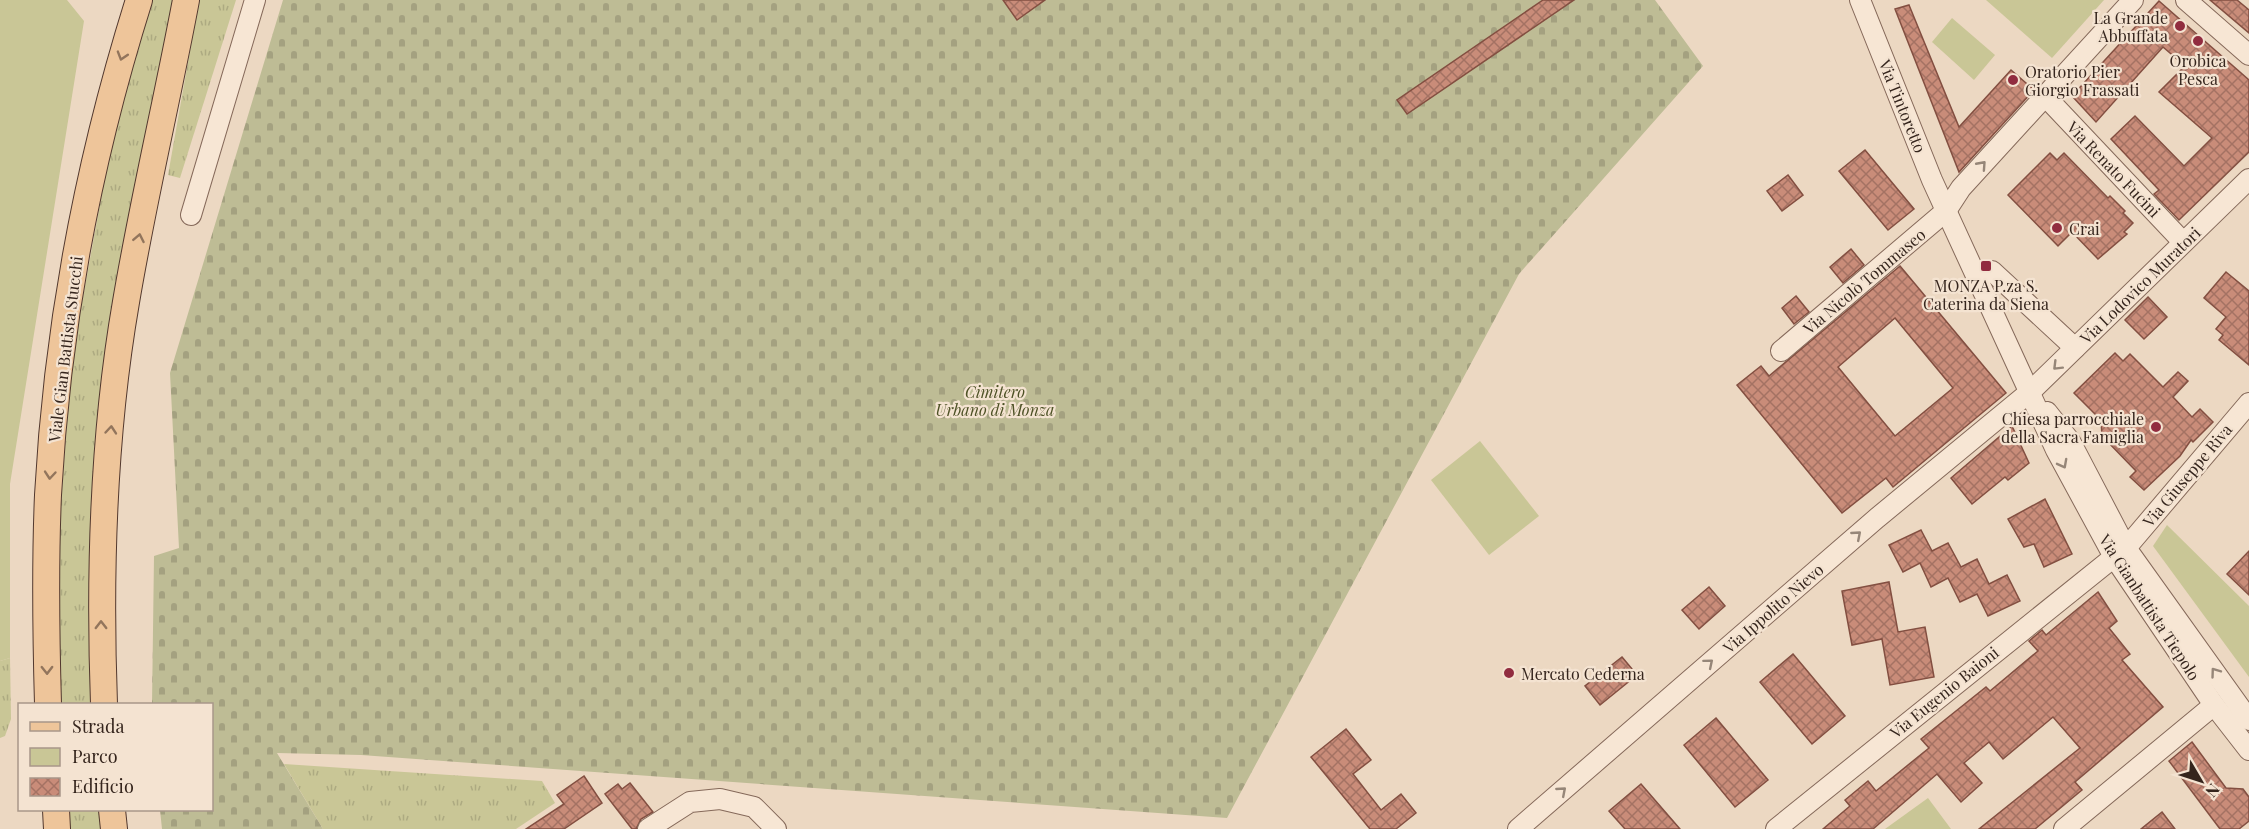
<svg xmlns="http://www.w3.org/2000/svg" width="2249" height="829" font-family="'Playfair Display',serif">
  <style>
    .grass { fill: url(#grass-tufts) }
    .cemetery { fill: url(#cemetery-stones) }
    .green { fill: #c9c696 }
    .building { fill: url(#building-cross-hatch); stroke: #834f41; stroke-width: 1.5; fill-rule: evenodd }
    .lines { fill: none; stroke-linecap: round; stroke-linejoin: round }
    .minor-casing { stroke: #85695a; stroke-width: 22 }
    .major-casing { stroke: #52382e; stroke-width: 28 }
    .minor { stroke: #f7e6d4; stroke-width: 20 }
    .major { stroke: #eec59a; stroke-width: 26 }
    .oneway { stroke: #92755c }
    .oneway2 { stroke: #968678 }
    .poi-dot { fill: #912c3f; stroke: #f4e3d1; stroke-width: 2 }
    .labels { text-anchor: middle; dominant-baseline: central; stroke-width: 4.5; stroke-linejoin: round; paint-order: stroke }
    .poi-label { font-size: 16px; fill: #35251d; stroke: #f4e3d1; text-anchor: start }
    .street-label { font-size: 16px; fill: #35251d; stroke: #f4e3d1 }
    .park-label { font-size: 16px; font-style: italic; fill: #4d5125; stroke: #f4e3d1 }
  </style>
  <defs>
    <pattern id="grass-tufts" width="24" height="20" patternUnits="userSpaceOnUse" patternTransform="scale(1.5)"><rect width="24" height="20" fill="#c9c696"/><path d="M3 7l-1-3M5 7V3M7 7l1-3M15 17l-1-3M17 17v-4M19 17l1-3" fill="none" stroke="#adaa81"/></pattern>
    <pattern id="cemetery-stones" width="16" height="16" patternUnits="userSpaceOnUse" patternTransform="scale(1.5)"><rect width="16" height="16" fill="#bebc95"/><path d="M2 7V4a2 2 0 0 1 4 0v3zM10 15v-3a2 2 0 0 1 4 0v3z" fill="#a4a180"/></pattern>
    <pattern id="building-cross-hatch" width="8" height="8" patternUnits="userSpaceOnUse" patternTransform="scale(1.5)"><rect width="8" height="8" fill="#c98c79"/><path d="M0 0l8 8M0 8l8-8" fill="none" stroke="#a47263"/></pattern>
  </defs>
  <rect width="100%" height="100%" fill="#ecd8c2"/>
  <g class="grass">
    <path d="M148,0H175L130,229L96,704H60L56,573L71,363L108,160Z"/>
    <path d="M199,0H236L180,178L168,175Z"/>
    <path d="M10,658L11,719L5,736L0,738V661Z"/>
    <path d="M284,764L542,781L555,803L516,829H323Z"/>
    <path d="M68,810H105L107,829H70Z"/>
  </g>
  <path class="cemetery" d="M283,0H1655L1703,66L1519,274L1227,818L361,755L277,753L323,829H162L160,810H212V704H152L154,556L179,548L170,373Z"/>
  <g class="green">
    <path d="M0,0H67L84,21L10,484V658L0,661Z"/>
    <path d="M1986,0H2104L2052,58Z"/>
    <path d="M1952,18L1995,55L1974,80L1932,42Z"/>
    <path d="M1480,441L1539,516L1489,555L1431,480Z"/>
    <path d="M2167,525L2249,606V677L2153,546Z"/>
    <path d="M1928,798L1951,829H1885Z"/>
  </g>
  <g class="building">
    <path d="M1003,0H1045L1017,20Z"/>
    <path d="M1543,0H1574L1407,114L1397,100Z"/>
    <path d="M2210,0H2237L2249,10V33Z"/>
    <path d="M2159,1L2249,80V152L2179,220L2154,194L2159,190L2111,139L2135,116L2184,166L2212,138L2159,92L2185,66L2163,47L2096,122L2072,96Z"/>
    <path d="M1909,5L1959,127L2011,70L2034,90L1959,172L1895,9Z"/>
    <path d="M1865,150L1914,209L1888,230L1839,171Z"/>
    <path d="M2050,153L2057,160L2064,153L2108,198L2110,196L2125,211L2123,213L2133,223L2124,232L2127,234L2098,259L2072,232L2058,246L2008,195Z"/>
    <path d="M1788,175L1803,195L1782,211L1767,191Z"/>
    <path d="M1851,249L1864,265L1843,283L1830,267Z"/>
    <path d="M1900,266L2006,393L1893,487L1886,478L1842,513L1737,385L1761,366L1769,376ZM1895,318L1953,388L1895,436L1838,367Z"/>
    <path d="M2226,272L2249,291V365L2219,340L2223,335L2216,329L2226,317L2204,298Z"/>
    <path d="M1796,296L1809,312L1794,324L1782,308Z"/>
    <path d="M2148,297L2167,317L2144,339L2125,320Z"/>
    <path d="M2115,353L2123,361L2130,354L2163,387L2178,372L2188,381L2173,397L2192,417L2200,409L2213,422L2193,442L2191,440L2180,456L2144,490L2130,477L2136,471L2102,436L2101,420L2074,393Z"/>
    <path d="M2012,426L2029,463L2008,480L2005,477L1972,504L1951,478Z"/>
    <path d="M2045,499L2072,554L2044,567L2034,544L2024,547L2008,519Z"/>
    <path d="M1921,530L1932,551L1948,543L1961,567L1977,559L1989,584L2007,575L2020,601L1988,616L1977,594L1960,602L1948,578L1931,587L1920,563L1903,572L1889,545Z"/>
    <path d="M2249,551V595L2227,574Z"/>
    <path d="M1889,582L1898,632L1925,627L1934,677L1890,685L1882,639L1852,645L1842,591Z"/>
    <path d="M1709,587L1725,606L1699,629L1682,610Z"/>
    <path d="M2098,592L2117,621L2109,628L2130,654L2122,660L2163,707L2075,782L2082,790L2035,829H1979L2080,748L2053,717L2003,759L1989,742L1964,763L1982,783L1961,802L1937,774L1873,829H1823L1850,806L1845,800L1868,781L1876,791L1929,748L1921,739L1986,687L1990,691L2038,651L2029,641L2042,630L2046,635Z"/>
    <path d="M1793,654L1845,716L1812,744L1760,682Z"/>
    <path d="M1622,657L1637,675L1600,705L1585,686Z"/>
    <path d="M1716,718L1768,780L1735,807L1684,745Z"/>
    <path d="M1346,729L1371,760L1353,774L1381,810L1401,794L1416,813L1396,829H1370L1311,757Z"/>
    <path d="M2192,742L2226,788L2243,789L2249,797V821L2239,829H2220L2169,761Z"/>
    <path d="M584,776L602,803L564,829H526L564,804L557,795Z"/>
    <path d="M630,783L653,812L641,819L636,829H632L605,794L618,784L622,789Z"/>
    <path d="M1641,784L1680,829H1625L1609,811Z"/>
    <path d="M2162,812L2175,829H2141Z"/>
  </g>
  <g class="lines">
    <g class="minor-casing">
      <g id="minor">
        <path d="M1860,0L1932,180L2056,450L2114,557L2214,705L2249,750"/>
        <path d="M2186,0L2249,55"/>
        <path d="M2045,96L2183,242"/>
        <path d="M191,215L255,0"/>
        <path d="M1975,271H1992L2075,348"/>
        <path d="M1781,351L1946,211L1961,188L2133,0"/>
        <path d="M2047,412L2070,441L2126,548L2249,720"/>
        <path d="M2126,548L2249,403"/>
        <path d="M648,829L690,802L720,799L754,807L776,829"/>
        <path d="M1518,829L1877,518L2031,391L2249,179"/>
        <path d="M1776,829L2114,557"/>
        <path d="M2064,829L2214,705"/>
      </g>
    </g>
    <g class="major-casing">
      <g id="major">
        <path d="M48,704C46,635 45,565 48,495C57,328 89,159 139,0"/>
        <path d="M104,704C99,570 103,435 126,302C143,201 167,101 186,0"/>
        <path d="M56,810L57,829"/>
        <path d="M112,810L114,829"/>
      </g>
    </g>
    <use href="#minor" class="minor"/>
    <use href="#major" class="major"/>
  </g>
  <defs><path id="oneway-chevron" d="M-2-3.5L2.5 0L-2 3.5" fill="none" stroke-width="1.6" stroke-linecap="round" stroke-linejoin="round" transform="scale(1.5)"/></defs>
  <g class="oneway">
    <use href="#oneway-chevron" transform="translate(122 56) rotate(107)"/>
    <use href="#oneway-chevron" transform="translate(139 238) rotate(-79)"/>
    <use href="#oneway-chevron" transform="translate(111 430) rotate(-85)"/>
    <use href="#oneway-chevron" transform="translate(50 475) rotate(95)"/>
    <use href="#oneway-chevron" transform="translate(101 625) rotate(-90)"/>
    <use href="#oneway-chevron" transform="translate(47 670) rotate(89)"/>
  </g>
  <g class="oneway2">
    <use href="#oneway-chevron" transform="translate(1982 165) rotate(-48)"/>
    <use href="#oneway-chevron" transform="translate(2057 366) rotate(135)"/>
    <use href="#oneway-chevron" transform="translate(2063 464) rotate(62)"/>
    <use href="#oneway-chevron" transform="translate(1857 535) rotate(-41)"/>
    <use href="#oneway-chevron" transform="translate(1709 663) rotate(-40)"/>
    <use href="#oneway-chevron" transform="translate(2215 672) rotate(-126)"/>
    <use href="#oneway-chevron" transform="translate(1562 791) rotate(-41)"/>
  </g>
  <g class="poi-dot">
    <circle cx="2180" cy="26" r="6"/>
    <circle cx="2198" cy="41" r="6"/>
    <circle cx="2013" cy="80" r="6"/>
    <circle cx="2057" cy="228" r="6"/>
    <rect x="1980" y="260" width="12" height="12" rx="3"/>
    <circle cx="2156" cy="427" r="6"/>
    <circle cx="1509" cy="673" r="6"/>
  </g>
  <g class="labels">
    <g class="poi-label">
      <text x="2168" y="17" text-anchor="end">La Grande<tspan x="2168" dy="18">Abbuffata</tspan></text>
      <text x="2198" y="60" text-anchor="middle">Orobica<tspan x="2198" dy="18">Pesca</tspan></text>
      <text x="2025" y="71">Oratorio Pier<tspan x="2025" dy="18">Giorgio Frassati</tspan></text>
      <text x="2069" y="228">Crai</text>
      <text x="1986" y="285" text-anchor="middle">MONZA P.za S.<tspan x="1986" dy="18">Caterina da Siena</tspan></text>
      <text x="2144" y="418" text-anchor="end">Chiesa parrocchiale<tspan x="2144" dy="18">della Sacra Famiglia</tspan></text>
      <text x="1521" y="673">Mercato Cederna</text>
    </g>
    <g class="street-label">
      <text transform="translate(1903 106) rotate(68)">Via Tintoretto</text>
      <text transform="translate(2114 169) rotate(46)">Via Renato Fucini</text>
      <text transform="translate(1864 281) rotate(-40)">Via Nicolò Tommaseo</text>
      <text transform="translate(2140 285) rotate(-44)">Via Lodovico Muratori</text>
      <text transform="translate(65 349) rotate(-83)">Viale Gian Battista Stucchi</text>
      <text transform="translate(2187 475) rotate(-50)">Via Giuseppe Riva</text>
      <text transform="translate(2150 607) rotate(57)">Via Gianbattista Tiepolo</text>
      <text transform="translate(1773 608) rotate(-41)">Via Ippolito Nievo</text>
      <text transform="translate(1944 692) rotate(-39)">Via Eugenio Baioni</text>
    </g>
    <g class="park-label">
      <text x="995" y="391">Cimitero<tspan x="995" dy="18">Urbano di Monza</tspan></text>
    </g>
  </g>
  <rect x="18" y="703" width="195" height="108" fill="#f4e3d1" stroke="#a89789" stroke-width="1.5"/>
  <rect x="30" y="722" width="30" height="9" fill="#eec59a" stroke="#a89789" stroke-width="1.5"/>
  <text x="72" y="733" font-size="18" fill="#35251d">Strada</text>
  <rect x="30" y="748" width="30" height="18" fill="#c9c696" stroke="#a89789" stroke-width="1.5"/>
  <text x="72" y="763" font-size="18" fill="#35251d">Parco</text>
  <rect x="30" y="778" width="30" height="18" fill="url(#building-cross-hatch)" stroke="#a89789" stroke-width="1.5"/>
  <text x="72" y="793" font-size="18" fill="#35251d">Edificio</text>
  <g transform="translate(2201 781) rotate(129)" stroke="#f4e3d1" stroke-width="4.5" paint-order="stroke">
  <path d="M0-4.5L10 22L0 15L-10 22Z" fill="#35251d"/>
  <text y="-9" font-size="16" font-weight="bold" text-anchor="middle" fill="#35251d">N</text>
  </g>
</svg>
